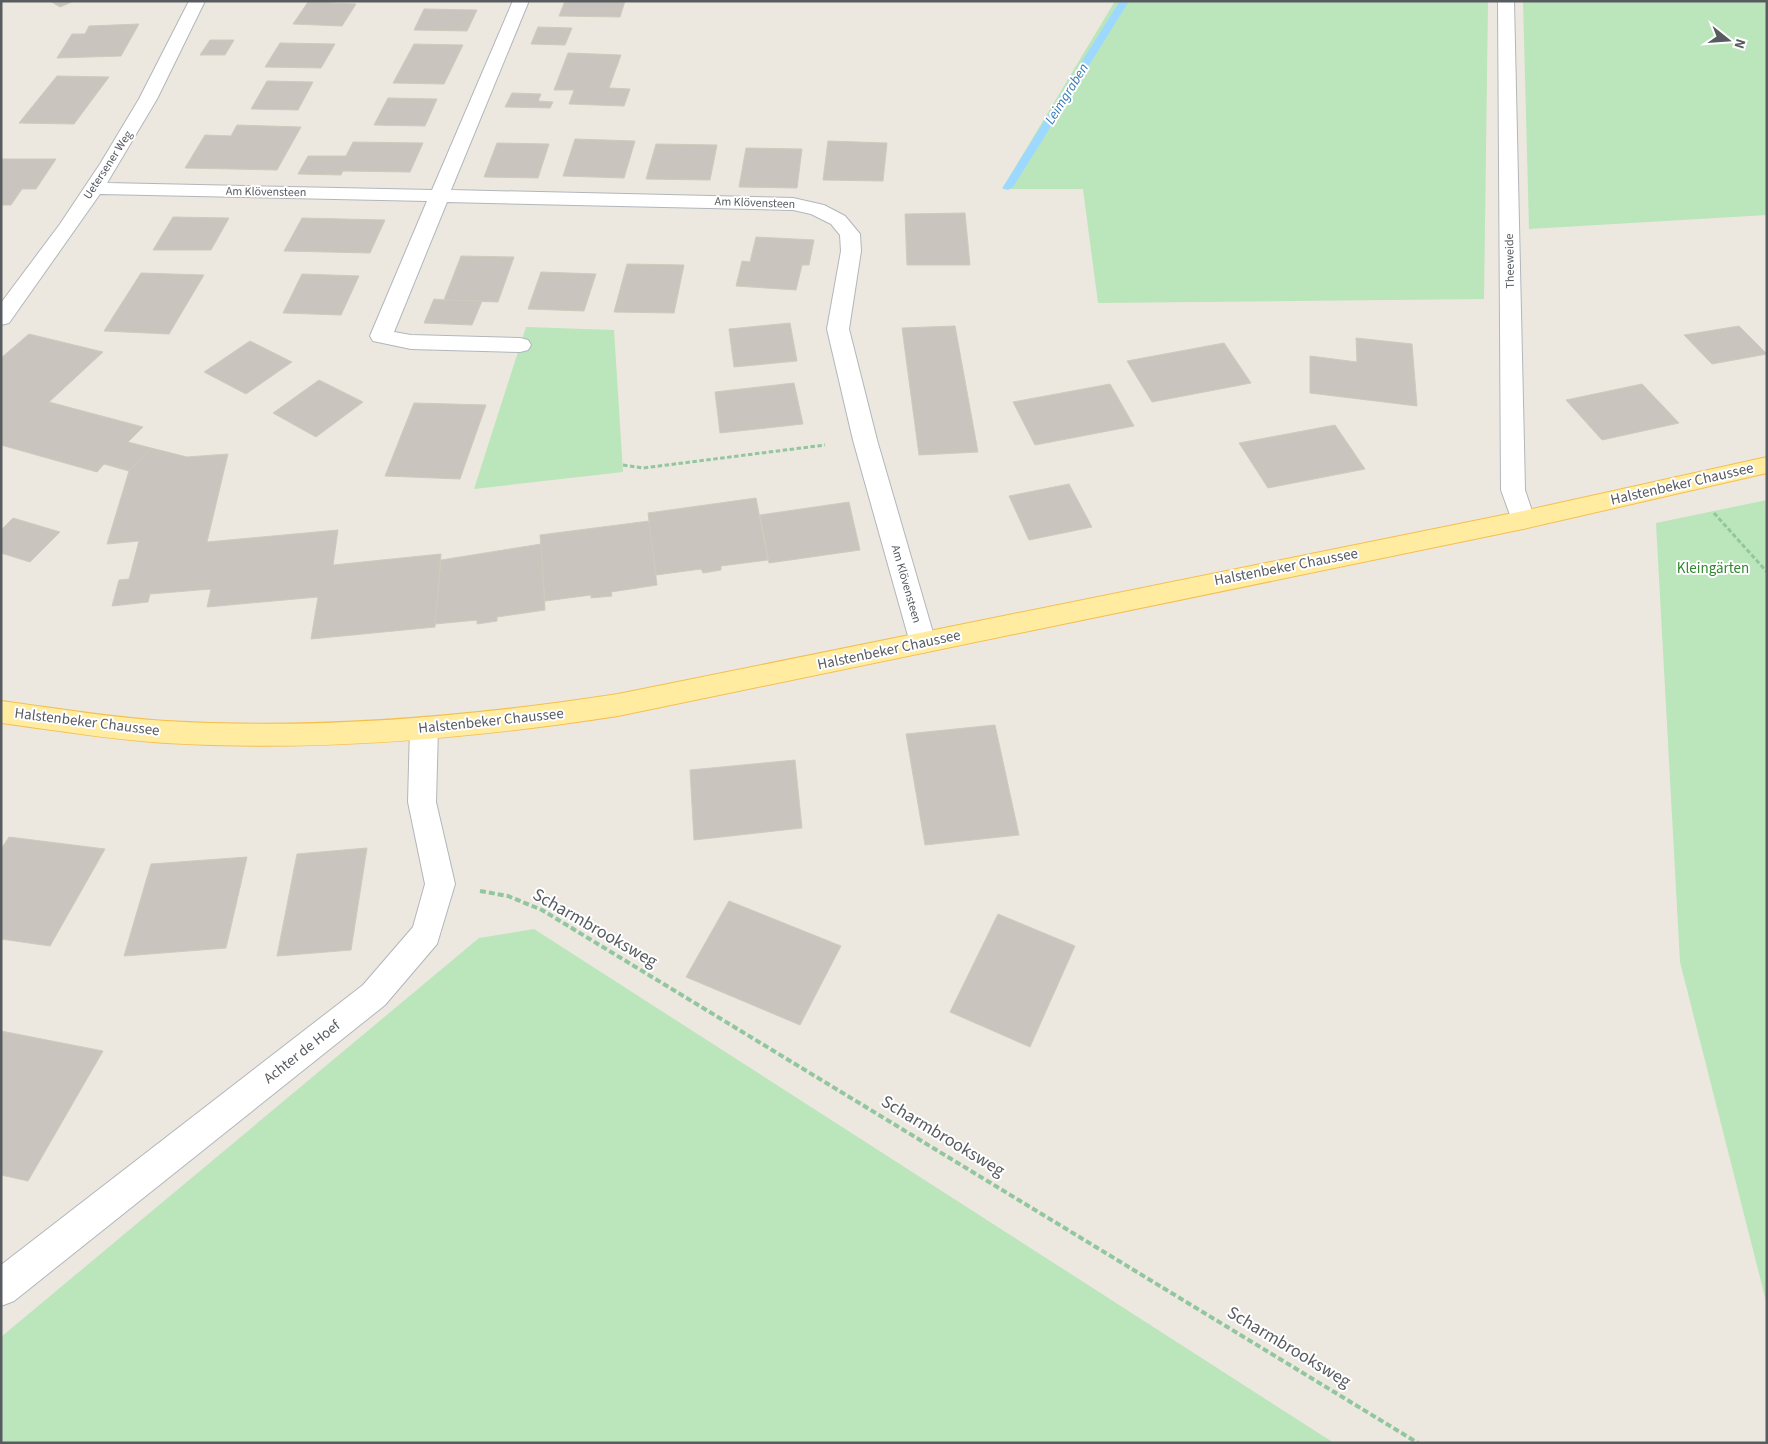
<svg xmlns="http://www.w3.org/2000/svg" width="1768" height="1444" font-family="'Source Sans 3',sans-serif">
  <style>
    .green { fill: #bbe5ba }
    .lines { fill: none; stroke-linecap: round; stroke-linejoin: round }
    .stream { fill: #9cd8ff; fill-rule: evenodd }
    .building { fill: #c9c5be; stroke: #d0cabd }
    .minor-casing { stroke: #b2b6bb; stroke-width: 2 }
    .major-casing { stroke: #f5bf4e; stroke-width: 2 }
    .path-far1 { stroke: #92c69f; stroke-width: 3; stroke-dasharray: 4.5 2.5; stroke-linecap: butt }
    .path { stroke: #92c69f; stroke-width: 4; stroke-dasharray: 6 3; stroke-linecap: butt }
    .minor { fill: #fff; fill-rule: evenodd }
    .major { fill: #ffeca1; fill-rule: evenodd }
    .labels { text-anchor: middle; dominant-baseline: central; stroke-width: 4; stroke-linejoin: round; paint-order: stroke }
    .far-street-label { font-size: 12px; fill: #585c61; stroke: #fff }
    .far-water-label { font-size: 14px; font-style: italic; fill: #3879b3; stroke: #fff }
    .street-label { font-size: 15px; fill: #585c61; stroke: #fff }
    .park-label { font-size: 15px; fill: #328632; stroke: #fff }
    .near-street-label { font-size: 18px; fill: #585c61; stroke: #fff }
  </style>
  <rect width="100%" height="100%" fill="#ece8df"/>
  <g class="green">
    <path d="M1115,1H1488L1484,299L1098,303L1083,189H1002Z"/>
    <path d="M1523,1H1767V215L1529,229Z"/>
    <path d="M526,327L614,330L623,472L474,489Z"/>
    <path d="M1767,500V1305L1680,962L1656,523Z"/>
    <path d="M534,929L1334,1443H1V1337L479,938Z"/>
  </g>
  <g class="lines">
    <path class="stream" d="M1120,1H1129L1013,187L1008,190L1004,189L1003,187Z"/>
  </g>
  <g class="building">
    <path d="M50,1H74L60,7Z"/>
    <path d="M565,1H625L620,17L559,16Z"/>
    <path d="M308,2L356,4L342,26L293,24Z"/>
    <path d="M424,9L477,10L467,31L414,30Z"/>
    <path d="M139,24L121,56L57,58L72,34H85L89,26Z"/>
    <path d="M538,27L572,28L565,45L531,44Z"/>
    <path d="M210,40H234L225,55H200Z"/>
    <path d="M280,43L335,44L321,68L265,67Z"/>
    <path d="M414,44L463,45L444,84L393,83Z"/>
    <path d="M568,53L621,55L609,88L630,89L624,106L569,104L574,90H554Z"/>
    <path d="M57,76L109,77L74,124L19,123Z"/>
    <path d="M267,81L313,82L298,110L251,109Z"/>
    <path d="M512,93L541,94L538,101L553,102L550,108L505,107Z"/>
    <path d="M388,98L437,99L425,126L374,125Z"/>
    <path d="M237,125L301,127L277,170L185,168L205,135L231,136Z"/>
    <path d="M575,139L635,141L624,178L563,176Z"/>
    <path d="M828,141L887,143L883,181L823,180Z"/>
    <path d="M353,142L423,143L410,172L343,171L341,175L298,174L308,156H346Z"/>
    <path d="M497,143L549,144L538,178L484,177Z"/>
    <path d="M656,144L717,145L710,180L646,179Z"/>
    <path d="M746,148L802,149L797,188L739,187Z"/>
    <path d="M1,159H56L36,189H22L11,205H1Z"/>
    <path d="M965,213L970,265H907L905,214Z"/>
    <path d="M173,217L229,218L211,250H153Z"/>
    <path d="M302,218L385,220L370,253L284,251Z"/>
    <path d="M756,237L814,240L809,265H802L796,290L736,286L742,261L750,262Z"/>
    <path d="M461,256L514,257L498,302L444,300Z"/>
    <path d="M627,264L684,265L674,313L614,312Z"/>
    <path d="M541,272L596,274L584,311L528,309Z"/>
    <path d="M141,273L204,275L169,334L104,331Z"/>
    <path d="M302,274L359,276L341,315L283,313Z"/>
    <path d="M434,299L444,300L482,301L472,325L424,323Z"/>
    <path d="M790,323L797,361L734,367L729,329Z"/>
    <path d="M955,326L978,452L919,455L902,328Z"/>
    <path d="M1739,326L1767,354L1712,364L1684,335Z"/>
    <path d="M29,334L103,352L49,402L143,427L128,442L151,448L129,471L104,464L97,472L1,445V358Z"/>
    <path d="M1356,338L1412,344L1417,406L1310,393V356L1357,362Z"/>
    <path d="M250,341L292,362L246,394L204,372Z"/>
    <path d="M1224,343L1251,383L1152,402L1127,361Z"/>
    <path d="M319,380L363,402L316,437L273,413Z"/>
    <path d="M794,383L803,424L720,433L715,392Z"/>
    <path d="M1110,384L1134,426L1035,445L1013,402Z"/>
    <path d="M1642,384L1679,423L1602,440L1566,400Z"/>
    <path d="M414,403L486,405L460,479L385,476Z"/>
    <path d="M1335,425L1365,469L1268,488L1239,443Z"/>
    <path d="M151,448L187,457L228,454L207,542L338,530L333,565L441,554L435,627L311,639L318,597L207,607L211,589L150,594L148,602L112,606L119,580L129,579L139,541L107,544L129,471Z"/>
    <path d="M1069,484L1092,527L1029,540L1009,496Z"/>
    <path d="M756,498L768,560L721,566V570L703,573L701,569L656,575L648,513Z"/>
    <path d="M849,502L860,550L769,563L760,515Z"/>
    <path d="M13,518L60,532L30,562L1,553V530Z"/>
    <path d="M649,521L657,585L611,592L612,596L591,598V595L545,601L540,535Z"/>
    <path d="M541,544L545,610L497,617V621L477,624V620L435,624L441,560Z"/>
    <path d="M995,725L1019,835L925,845L906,734Z"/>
    <path d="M795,760L802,828L694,840L690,770Z"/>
    <path d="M9,837L105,849L50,946L1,939V849Z"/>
    <path d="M367,848L351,950L277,956L297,854Z"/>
    <path d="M247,857L226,948L124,956L151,864Z"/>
    <path d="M729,901L841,946L800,1025L686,977Z"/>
    <path d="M998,914L1075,946L1030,1047L950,1012Z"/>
    <path d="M1,1031L103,1051L28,1181L1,1175Z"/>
  </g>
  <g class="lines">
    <g class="minor-casing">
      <g id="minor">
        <path d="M189,1H205L157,99L107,183L432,190L512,3L513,1H527L528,3L451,190L793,198L824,205L845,216L860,234L861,251L849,329L877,440L936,643L932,650L923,653L914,650L910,643L853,440L827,329L841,251L840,235L831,224L811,214L793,210L447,202L394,332L411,335L520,338L528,340L531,345L528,350L520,352L411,349L373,341L370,336L427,201L100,194L9,323L1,325V303L60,224L100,164L139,99Z"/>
        <path d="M1498,1H1514L1525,490L1535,520L1532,526L1523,529L1514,526L1501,490Z"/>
        <path d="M424,717L434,720L438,728L436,802L455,884L437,944L385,1005L14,1301L1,1306V1265L363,985L413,927L425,884L408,802L410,728L414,720Z"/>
      </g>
    </g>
    <g class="major-casing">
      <path id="major" d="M1767,457V473L1523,529L618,716C469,739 317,752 166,743C111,740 56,730 1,723V701C56,708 111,718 166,721C317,730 469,717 618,694L1523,511Z"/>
    </g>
    <g class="path-far1">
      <path d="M623,465L643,468L825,445"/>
      <path d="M1714,513L1767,572"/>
    </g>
    <path class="path" d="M480,891L508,896L542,910L1418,1443"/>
    <use href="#minor" class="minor"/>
    <use href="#major" class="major"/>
  </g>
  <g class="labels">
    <g class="far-street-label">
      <text transform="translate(108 165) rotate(-57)">Uetersener Weg</text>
      <text transform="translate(266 192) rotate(1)">Am Klövensteen</text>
      <text transform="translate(755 203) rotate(2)">Am Klövensteen</text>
      <text transform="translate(1510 261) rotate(-91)">Theeweide</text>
      <text transform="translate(906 584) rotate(74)">Am Klövensteen</text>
    </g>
    <g class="far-water-label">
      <text transform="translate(1067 94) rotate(-58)">Leimgraben</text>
    </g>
    <g class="street-label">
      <text transform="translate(1682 484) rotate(-13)">Halstenbeker Chaussee</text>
      <text transform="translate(1286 567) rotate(-11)">Halstenbeker Chaussee</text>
      <text transform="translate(889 650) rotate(-12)">Halstenbeker Chaussee</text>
      <text transform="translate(491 721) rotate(-6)">Halstenbeker Chaussee</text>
      <text transform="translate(87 722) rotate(7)">Halstenbeker Chaussee</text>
      <text transform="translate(302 1052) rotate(-38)">Achter de Hoef</text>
    </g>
    <g class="park-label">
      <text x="1713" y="568">Kleingärten</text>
    </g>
    <g class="near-street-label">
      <text transform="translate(595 928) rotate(30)">Scharmbrooksweg</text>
      <text transform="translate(943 1136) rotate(31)">Scharmbrooksweg</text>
      <text transform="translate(1289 1347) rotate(31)">Scharmbrooksweg</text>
    </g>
  </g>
  <rect width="1768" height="1444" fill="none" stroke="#585c61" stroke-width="5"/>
  <g transform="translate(1728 40) rotate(107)" stroke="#ffffff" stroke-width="4" paint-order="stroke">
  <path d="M0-4L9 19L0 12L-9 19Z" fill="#585c61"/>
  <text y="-8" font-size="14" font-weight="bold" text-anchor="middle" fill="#585c61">N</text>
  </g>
</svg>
